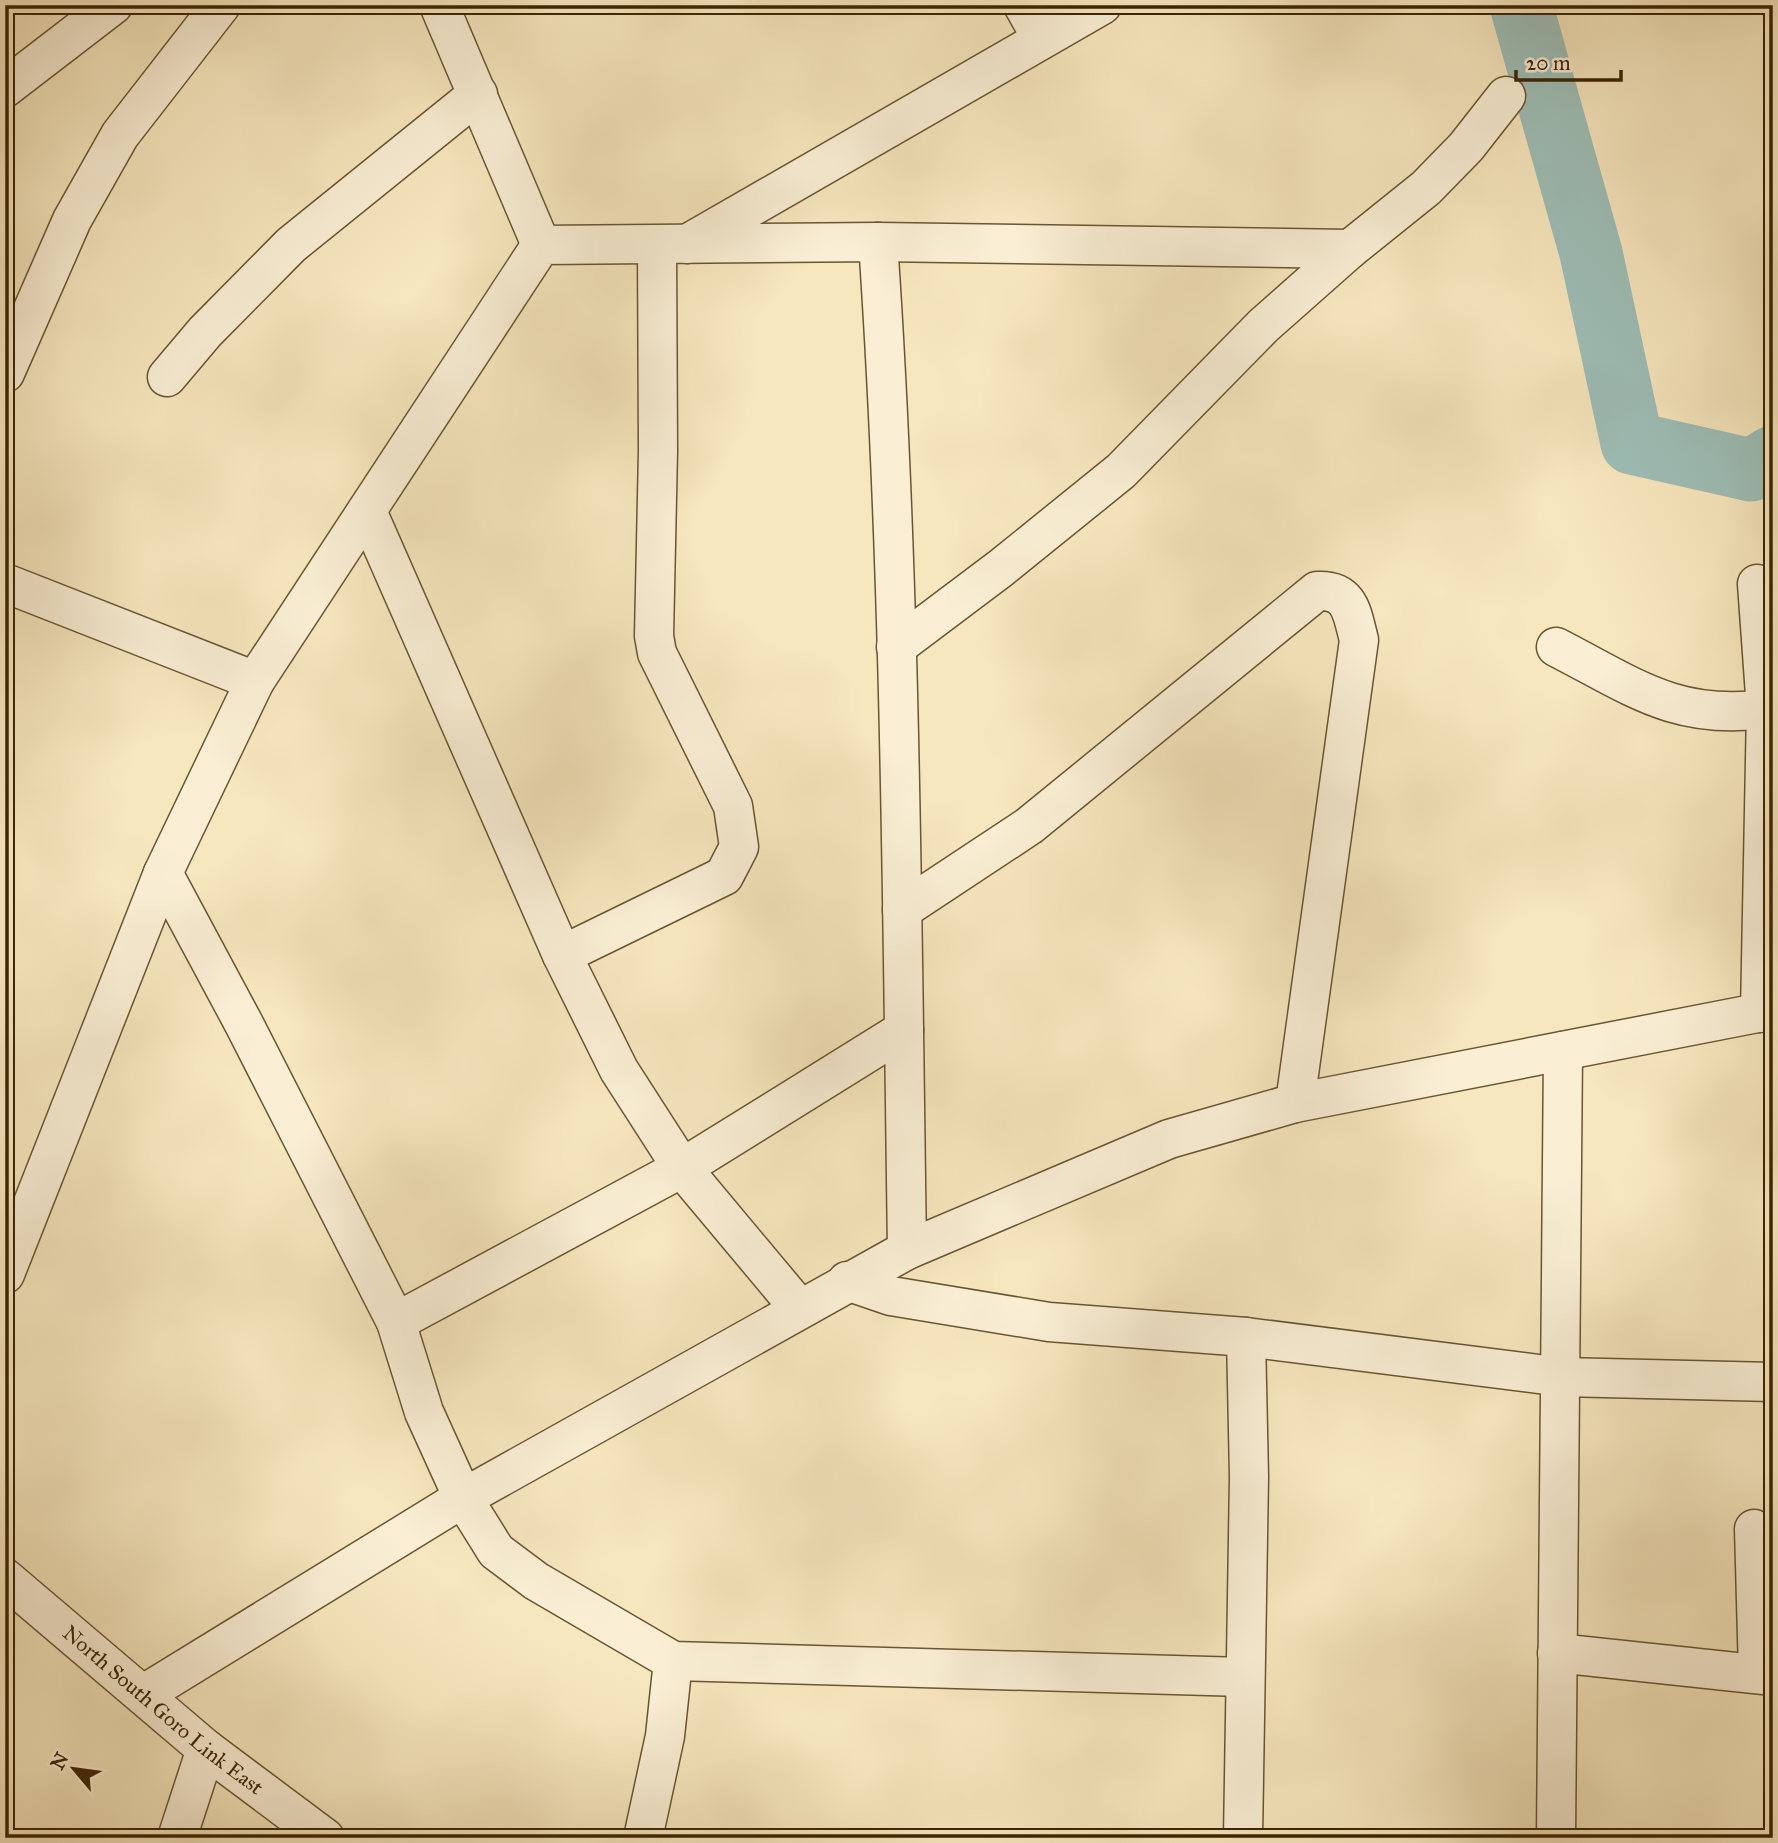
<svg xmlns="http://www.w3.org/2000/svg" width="1778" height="1843" font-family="'IM FELL Great Primer',serif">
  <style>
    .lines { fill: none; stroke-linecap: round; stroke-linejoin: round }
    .river { stroke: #9ebfb8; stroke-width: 63 }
    .minor-casing { stroke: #6a5532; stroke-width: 41 }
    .minor { stroke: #faefd5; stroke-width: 38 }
    .labels { text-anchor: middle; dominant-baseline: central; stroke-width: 5; stroke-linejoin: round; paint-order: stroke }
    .street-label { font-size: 21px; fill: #3b2403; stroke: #faefd5 }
  </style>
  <rect width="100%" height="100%" fill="#f7e7bf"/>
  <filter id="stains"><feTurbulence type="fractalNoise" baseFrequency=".00286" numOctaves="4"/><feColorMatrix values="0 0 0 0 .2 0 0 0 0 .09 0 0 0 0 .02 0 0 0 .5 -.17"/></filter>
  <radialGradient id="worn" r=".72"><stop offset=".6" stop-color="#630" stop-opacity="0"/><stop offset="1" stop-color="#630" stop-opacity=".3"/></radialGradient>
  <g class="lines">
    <path class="river" d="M1521,5L1591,253L1632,443L1751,470L1773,457"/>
    <g class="minor-casing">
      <g id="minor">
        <path d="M439,5L541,245"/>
        <path d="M1023,5L1042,39"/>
        <path d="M5,88L113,5"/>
        <path d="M878,242C901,577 902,914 907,1250"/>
        <path d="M687,244L1102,5"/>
        <path d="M5,373L72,220L120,135L221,5"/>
        <path d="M167,377L205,332L291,245L478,94"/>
        <path d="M367,511L562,955L619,1070L682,1168L799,1308"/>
        <path d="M5,583L255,681"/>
        <path d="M1757,584L1766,709L1760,1013"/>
        <path d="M896,647L1001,568L1121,471L1263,326L1350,249"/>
        <path d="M1556,647C1632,686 1676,721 1766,709"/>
        <path d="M163,873L244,1024L396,1322L424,1412L463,1498L496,1551L536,1581L673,1661L1244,1677"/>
        <path d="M902,910L1029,826L1317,591C1351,589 1352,614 1359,640L1295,1103"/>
        <path d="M562,955L724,876L739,847L733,806L657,653L654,636L658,451L657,246"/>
        <path d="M5,1274L163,873L255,681L541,245L878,242L1350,249L1426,188L1466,147L1506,96"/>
        <path d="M847,1281L891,1296L1049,1322L1246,1337L1562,1377L1773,1382"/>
        <path d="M396,1322L682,1168L904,1030"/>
        <path d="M1754,1529L1758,1674"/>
        <path id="s1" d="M5,1578L206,1749L325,1838"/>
        <path d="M1557,1653L1773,1676"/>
        <path d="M144,1694L463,1498L907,1250L1169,1139L1295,1103L1773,1010"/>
        <path d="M177,1838L206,1749"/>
        <path d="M643,1838L665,1736L673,1661"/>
        <path d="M1243,1838L1249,1477L1246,1337"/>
        <path d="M1556,1838L1563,1051"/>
      </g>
    </g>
    <use href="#minor" class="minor"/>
  </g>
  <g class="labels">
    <g class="street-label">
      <text stroke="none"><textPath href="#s1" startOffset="206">North South Goro Link East</textPath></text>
    </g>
  </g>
  <rect width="1778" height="1843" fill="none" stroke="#f7e7bf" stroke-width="28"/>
  <rect x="7" y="7" width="1764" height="1829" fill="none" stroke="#3b2403" stroke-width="3.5"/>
  <rect x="14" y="14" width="1750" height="1815" fill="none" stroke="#3b2403" stroke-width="2"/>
  <g transform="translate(74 1769) rotate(299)" stroke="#faefd5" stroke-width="5" paint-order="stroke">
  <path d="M0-5L12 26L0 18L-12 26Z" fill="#3b2403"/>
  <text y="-10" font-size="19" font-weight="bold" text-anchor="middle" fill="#3b2403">N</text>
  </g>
  <path d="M1516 70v10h105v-10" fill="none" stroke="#3b2403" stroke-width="3.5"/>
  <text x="1526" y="70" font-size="21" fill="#3b2403" stroke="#faefd5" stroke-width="5" paint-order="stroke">20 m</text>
  <rect width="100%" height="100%" filter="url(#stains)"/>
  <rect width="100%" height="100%" fill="url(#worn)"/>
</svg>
